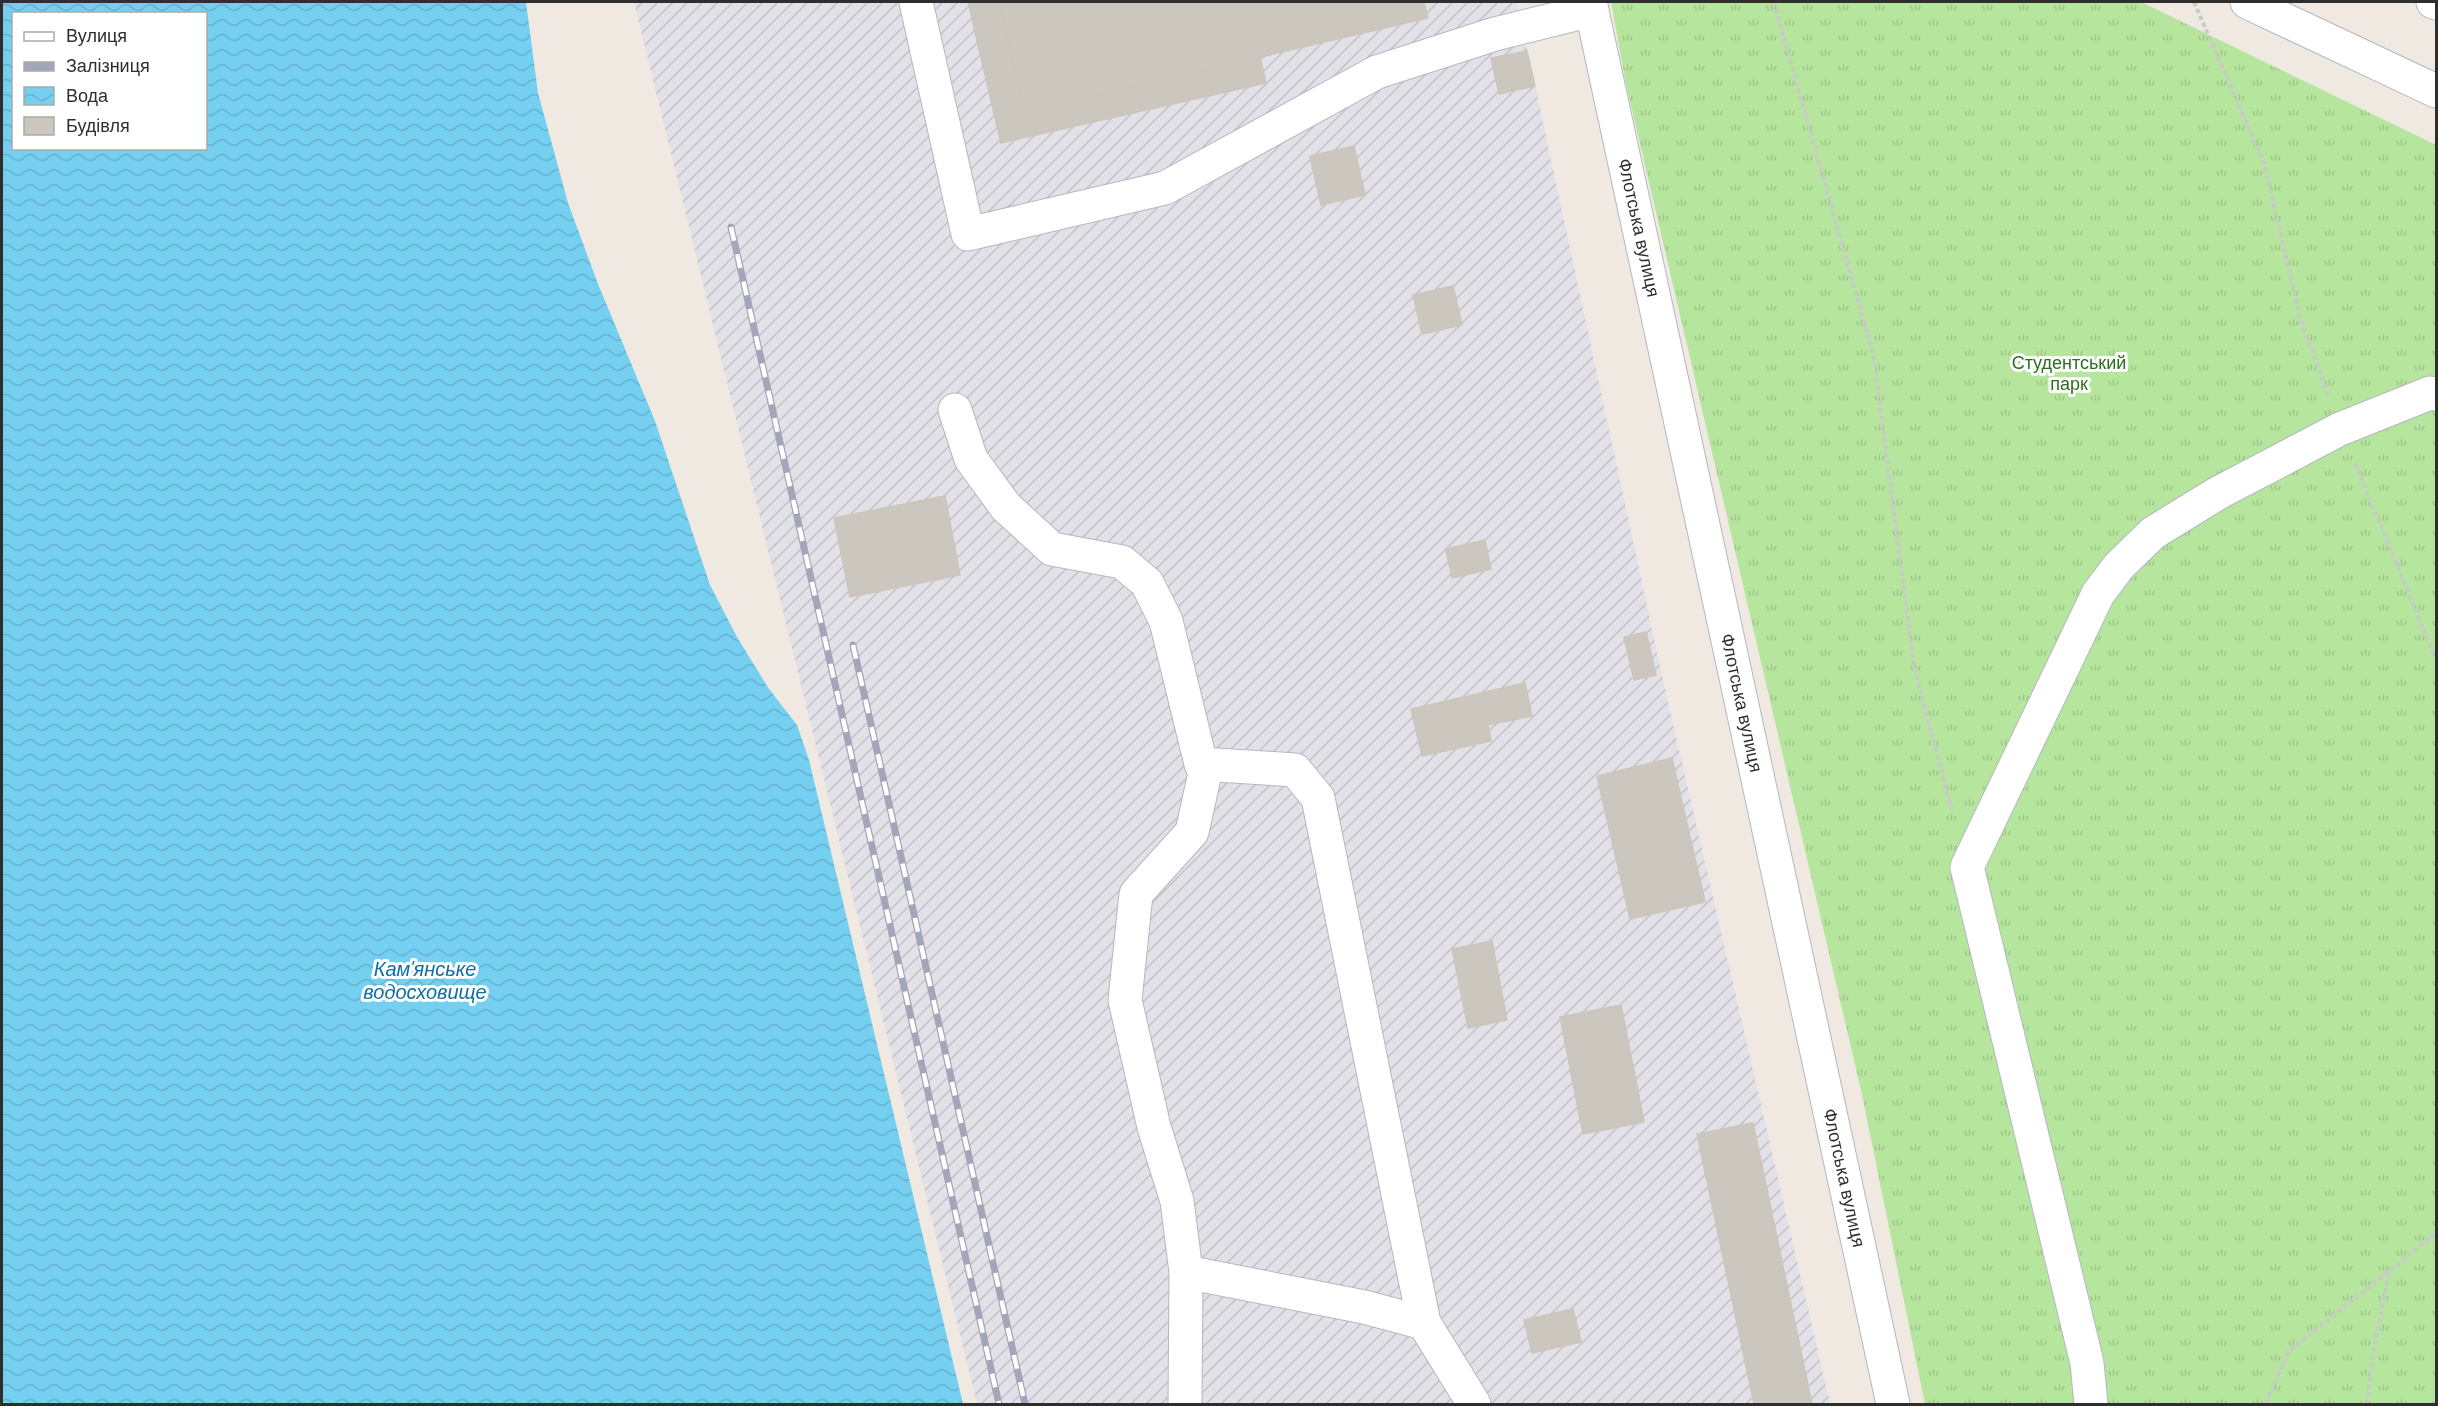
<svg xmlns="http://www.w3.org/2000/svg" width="2438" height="1406" font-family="'DM Sans',sans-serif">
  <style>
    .industrial { fill: url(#industrial-furrows) }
    .grass { fill: url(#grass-tufts) }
    .water { fill: url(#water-waves); fill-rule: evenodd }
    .building { fill: #cbc7bf; stroke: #cbc5ba; stroke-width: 1.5 }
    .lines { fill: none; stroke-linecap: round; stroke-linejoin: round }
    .minor-casing { stroke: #b4b7c1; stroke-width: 35 }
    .path { stroke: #c9c9c9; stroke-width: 4; stroke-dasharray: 4.5 3; stroke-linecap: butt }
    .minor { stroke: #fff; stroke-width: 33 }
    .rail-casing { stroke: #a3a6b8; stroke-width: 7 }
    .rail { stroke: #fff; stroke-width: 4.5; stroke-dasharray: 14; stroke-linecap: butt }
    .labels { text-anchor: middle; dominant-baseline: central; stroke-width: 6; stroke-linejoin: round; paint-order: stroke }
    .street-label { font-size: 18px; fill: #2e2e2e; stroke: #fff }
    .park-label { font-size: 18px; fill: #2c6e1b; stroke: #fff }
    .water-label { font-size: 20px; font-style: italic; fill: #0d6fa3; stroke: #fff }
  </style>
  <defs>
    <pattern id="industrial-furrows" width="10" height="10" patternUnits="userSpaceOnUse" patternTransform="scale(1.5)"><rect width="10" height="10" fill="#e3e1e8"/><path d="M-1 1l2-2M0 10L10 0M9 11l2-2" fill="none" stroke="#c3c1c7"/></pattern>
    <pattern id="grass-tufts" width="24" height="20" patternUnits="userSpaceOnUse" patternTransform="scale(1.5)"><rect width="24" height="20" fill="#b6e59e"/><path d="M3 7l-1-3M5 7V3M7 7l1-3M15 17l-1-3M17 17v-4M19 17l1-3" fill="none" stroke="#9dc588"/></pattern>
    <pattern id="water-waves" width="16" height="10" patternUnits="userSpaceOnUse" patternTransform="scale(1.5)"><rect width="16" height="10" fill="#75cff0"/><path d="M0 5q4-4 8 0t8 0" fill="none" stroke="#66b2ce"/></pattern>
  </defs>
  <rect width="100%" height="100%" fill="#efe9e1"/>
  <path class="industrial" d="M634,2H1517L1662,676L1830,1404H977Z"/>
  <path class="grass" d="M1611,2H2141L2436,145V1404H1925L1861,1090L1626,84Z"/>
  <path class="water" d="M2,2H526L538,93L568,203L598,284L655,421L710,585L737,637L769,689L797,725L809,760L963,1404H2ZM14,14H206V148H14Z"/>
  <g class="building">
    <path d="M968,2H999L1025,112L1260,57L1266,83L1001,143Z"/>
    <path d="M999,2H1424L1428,18L1025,112Z"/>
    <path d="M1527,51L1535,86L1499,94L1491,58Z"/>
    <path d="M1354,146L1365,195L1321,205L1310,156Z"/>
    <path d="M1453,286L1462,325L1422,334L1413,295Z"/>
    <path d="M945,496L960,575L850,597L834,518Z"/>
    <path d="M1485,540L1491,569L1452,578L1446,549Z"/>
    <path d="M1646,632L1656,675L1634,680L1624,637Z"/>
    <path d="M1525,683L1532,716L1488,725L1491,741L1422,756L1411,709Z"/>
    <path d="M1672,758L1705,902L1630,919L1597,776Z"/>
    <path d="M1492,941L1507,1020L1468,1028L1452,949Z"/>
    <path d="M1621,1005L1644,1122L1583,1134L1560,1017Z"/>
    <path d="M1753,1123L1812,1404H1754L1697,1134Z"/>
    <path d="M1573,1309L1581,1342L1532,1353L1524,1320Z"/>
  </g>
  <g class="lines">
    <g class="minor-casing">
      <g id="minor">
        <path d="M916,2L968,234L1165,188L1377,72L1495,34L1592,10"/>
        <path id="s1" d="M1590,2L1893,1404"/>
        <path d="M2247,2L2436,91"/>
        <path d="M2433,2L2436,3"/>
        <path d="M955,410L971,459L1006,507L1052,549L1122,562L1147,583L1166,621L1201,764L1295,770L1318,798L1424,1323L1474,1404"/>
        <path d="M1186,1272L1364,1307L1424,1323"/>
        <path d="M1185,1404L1186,1272L1177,1201L1154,1127L1125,1000L1136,894L1192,832L1207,764"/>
        <path d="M2091,1404L2087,1363L1967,867L2098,594L2119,566L2153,533L2218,493L2340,429L2430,393L2436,394"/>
      </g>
    </g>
    <g class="path">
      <path d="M1774,2L1874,358L1914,667L1952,811"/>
      <path d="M2194,2L2264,163L2300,318L2328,394"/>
      <path d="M2355,463L2436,660"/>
      <path d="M2266,1404L2288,1352L2436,1233"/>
      <path d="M2367,1404L2373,1355L2389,1272"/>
    </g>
    <use href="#minor" class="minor"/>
    <g class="rail-casing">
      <g id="rail">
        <path d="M731,227L999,1404"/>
        <path d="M853,645L1025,1404"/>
      </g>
    </g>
    <use href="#rail" class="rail"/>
  </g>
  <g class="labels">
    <g class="street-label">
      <text stroke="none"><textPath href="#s1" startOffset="231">Флотська вулиця</textPath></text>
      <text stroke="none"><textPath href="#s1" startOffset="717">Флотська вулиця</textPath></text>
      <text stroke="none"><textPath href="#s1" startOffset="1203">Флотська вулиця</textPath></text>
    </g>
    <g class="park-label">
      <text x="2069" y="363">Студентський<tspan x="2069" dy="21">парк</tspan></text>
    </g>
    <g class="water-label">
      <text x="425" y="969">Кам'янське<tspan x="425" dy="23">водосховище</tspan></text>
    </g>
  </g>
  <rect width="2438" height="1406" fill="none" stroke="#2e2e2e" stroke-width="6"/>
  <rect x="12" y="12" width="195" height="138" fill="#ffffff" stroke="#ababab" stroke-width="1.5"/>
  <rect x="24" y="32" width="30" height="9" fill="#ffffff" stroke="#ababab" stroke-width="1.5"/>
  <text x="66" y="42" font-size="18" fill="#2e2e2e">Вулиця</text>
  <rect x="24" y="62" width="30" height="9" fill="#a3a6b8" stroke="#ababab" stroke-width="1.5"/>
  <text x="66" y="72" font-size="18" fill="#2e2e2e">Залізниця</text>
  <rect x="24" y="87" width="30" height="18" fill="url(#water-waves)" stroke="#ababab" stroke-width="1.5"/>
  <text x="66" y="102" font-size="18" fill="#2e2e2e">Вода</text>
  <rect x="24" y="117" width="30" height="18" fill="#cbc7bf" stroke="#ababab" stroke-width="1.5"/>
  <text x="66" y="132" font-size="18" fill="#2e2e2e">Будівля</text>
</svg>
